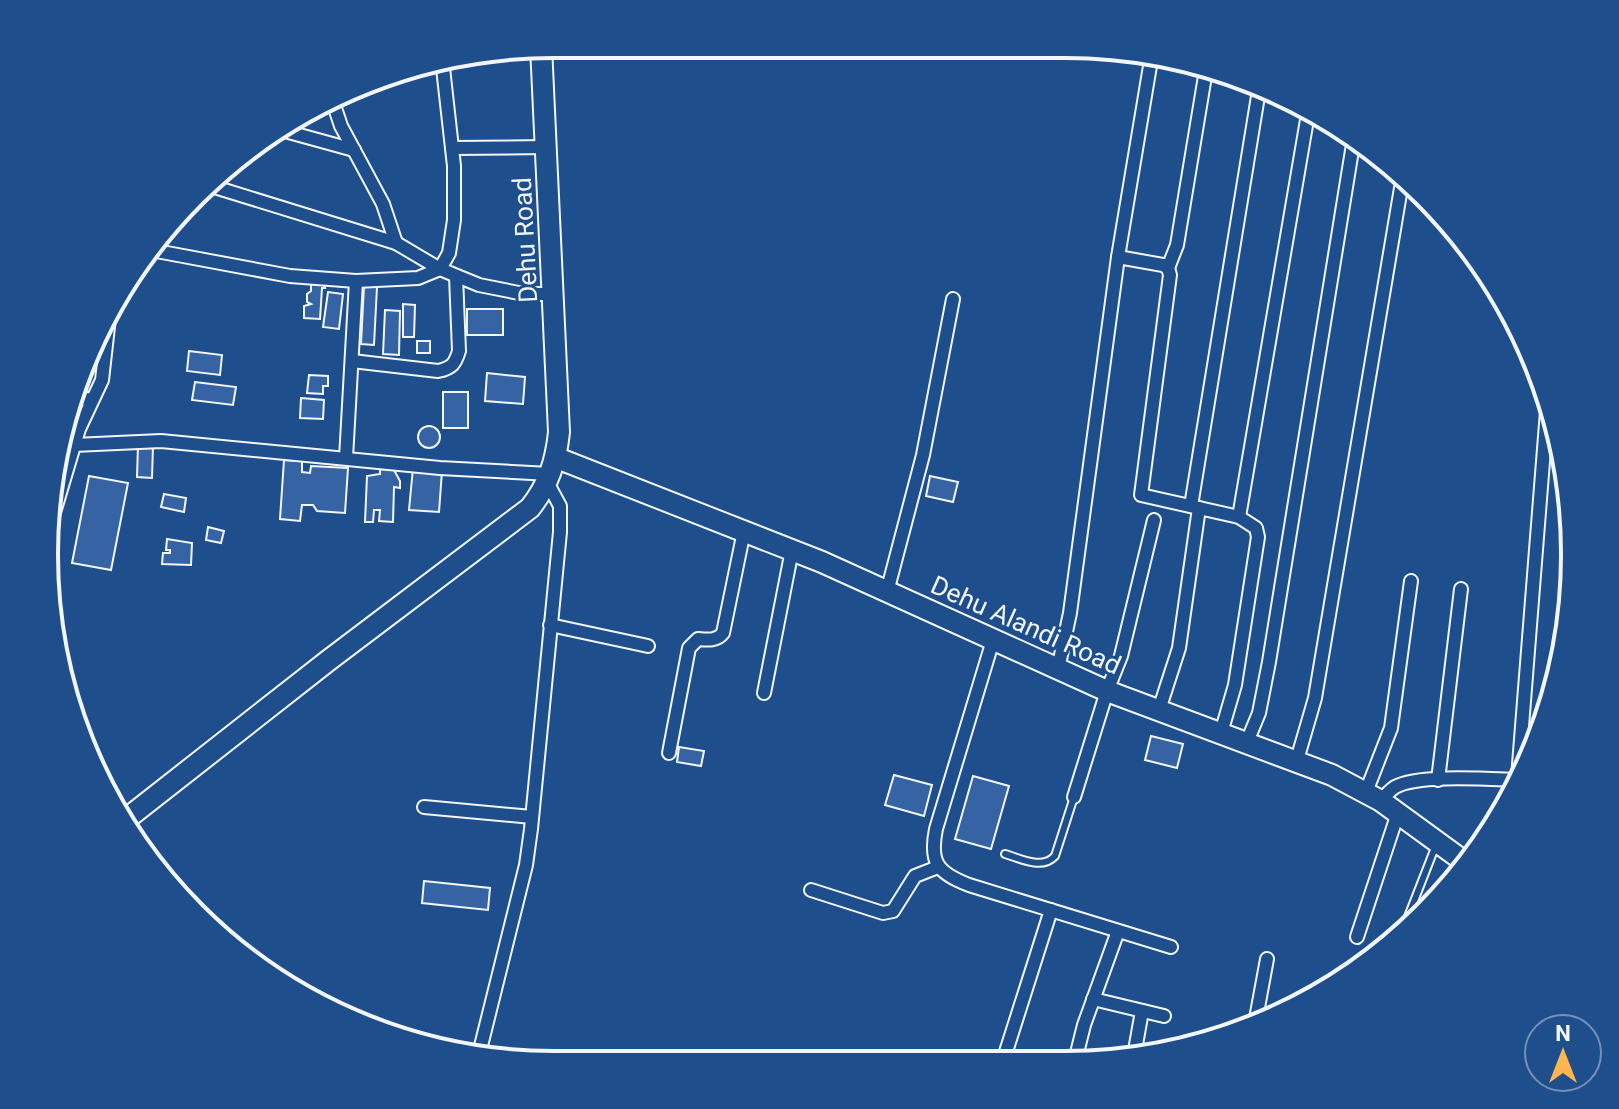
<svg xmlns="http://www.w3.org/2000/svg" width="1619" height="1109" font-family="Roboto,sans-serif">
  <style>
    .building { fill: #3563a3; stroke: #f2f6ff; stroke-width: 2 }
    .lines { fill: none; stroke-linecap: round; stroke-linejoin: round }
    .service-casing { stroke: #f2f6ff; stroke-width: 10 }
    .minor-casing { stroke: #f2f6ff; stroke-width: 16 }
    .primary-casing { stroke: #f2f6ff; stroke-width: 24 }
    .service { stroke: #1f4e8c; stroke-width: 6 }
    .minor { stroke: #1f4e8c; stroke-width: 12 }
    .primary { stroke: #1f4e8c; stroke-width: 20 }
    .labels { text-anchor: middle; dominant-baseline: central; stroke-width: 6; stroke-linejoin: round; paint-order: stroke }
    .street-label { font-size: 26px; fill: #f2f6ff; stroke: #1f4e8c }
    .rim { fill: none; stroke: #f2f6ff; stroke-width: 4 }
  </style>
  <rect width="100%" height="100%" fill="#1f4e8c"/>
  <g class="building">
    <path d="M311,281L324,284L325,288H322L320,319L304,318V306L311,304L307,302V294L311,291Z"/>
    <path d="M364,286L377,287L374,345L361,344Z"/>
    <path d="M328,292L343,294L339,329L323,327Z"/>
    <path d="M403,304L415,305L414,337H403Z"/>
    <rect x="467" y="309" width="36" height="26"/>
    <path d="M385,310L400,311L399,355L383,354Z"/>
    <rect x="417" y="341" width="13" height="12"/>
    <path d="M189,351L222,355L220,375L187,371Z"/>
    <path d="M487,373L525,377L523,404L485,401Z"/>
    <path d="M309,375L328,376V386H323V394L307,393Z"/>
    <path d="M195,382L236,387L233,405L192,400Z"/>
    <rect x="443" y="392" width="25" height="36"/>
    <path d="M301,398L324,400L323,419L300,418Z"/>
    <circle cx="429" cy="437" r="11"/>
    <path d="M138,445L153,446L152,478L137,477Z"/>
    <path d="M284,460L302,461V472L310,473L311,466L348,468L345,513L317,511L313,505H302L300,521L280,519Z"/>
    <path d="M413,468L442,471L439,512L409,510Z"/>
    <path d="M380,469L394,470L400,481V488L394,487L393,522L379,521L380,510H374L373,522H365L367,476L380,474Z"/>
    <path d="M89,476L128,483L111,570L72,563Z"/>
    <path d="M930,476L958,482L953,502L926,496Z"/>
    <path d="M164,494L186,498L184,512L161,507Z"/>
    <path d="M208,527L224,531L221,543L206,540Z"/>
    <path d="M167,539L192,543L191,565L162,564L163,553H170V550H166Z"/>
    <path d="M1151,736L1183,744L1177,768L1145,760Z"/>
    <path d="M679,747L704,751L701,766L677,762Z"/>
    <path d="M894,775L932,785L924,816L885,805Z"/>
    <path d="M973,776L1009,786L991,849L955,839Z"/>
    <path d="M424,881L490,888L488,910L422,903Z"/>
  </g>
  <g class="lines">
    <g class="service-casing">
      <g id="service">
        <path d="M1005,854C1022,859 1042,870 1055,856L1074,797"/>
        <path d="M1402,932L1436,845"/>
      </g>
    </g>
    <g class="minor-casing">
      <g id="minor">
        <path d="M333,102L341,126L383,204L396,243"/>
        <path d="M274,128L354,150"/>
        <path d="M452,148L547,147"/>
        <path d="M208,185L396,243L440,269L479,285L524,294H554"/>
        <path d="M151,250L290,276L356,281L418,278L440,269L449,253L454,220V166L442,59"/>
        <path d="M1118,257L1163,265L1168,268L1170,275L1141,495L1239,517L1256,528L1258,537L1235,685L1221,733"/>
        <path d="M1168,268L1177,245L1206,70"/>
        <path d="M352,361L438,371C452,368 455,364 459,351L456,276"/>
        <path d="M73,397L92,400"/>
        <path d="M74,445L161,441L440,468L550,474"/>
        <path d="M346,458L356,281"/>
        <path d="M1191,506L1259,90"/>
        <path d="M1239,517L1309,108"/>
        <path d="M50,526L79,429L102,380L109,318"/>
        <path d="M887,592L923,455L953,299"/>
        <path d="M550,625L648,646"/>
        <path d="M993,640L936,829C929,863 938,873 969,885L1171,947"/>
        <path d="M1058,669L1070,613L1118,257L1152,54"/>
        <path d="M764,693L792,550"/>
        <path d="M1159,710L1179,648L1199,508"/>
        <path d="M1247,742L1259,713L1269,662L1354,138"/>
        <path d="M669,753L689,648L698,639C708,640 717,641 723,633L744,531"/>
        <path d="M1297,760L1315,698L1403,176"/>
        <path d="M1518,777L1547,411"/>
        <path d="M1438,780L1461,589"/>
        <path d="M1366,792L1391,728L1411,581"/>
        <path d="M1074,797L1107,691L1121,656L1154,520"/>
        <path d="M1381,801C1385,796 1389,791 1395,787C1417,774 1489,779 1516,780"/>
        <path d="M424,807L532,817"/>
        <path d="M811,890L883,913L893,911L915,876L938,867"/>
        <path d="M1357,937L1398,813"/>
        <path d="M1093,999L1164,1016"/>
        <path d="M1255,1024L1267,959"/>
        <path d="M480,1050L526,865L531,829L560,532V506L547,482"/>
        <path d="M1134,1056L1142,1011"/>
        <path d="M1076,1057L1084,1025L1118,931"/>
        <path d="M1004,1058L1051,910"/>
      </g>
    </g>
    <g class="primary-casing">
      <g id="primary">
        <path d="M557,458L822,562L1107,691L1332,775L1381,801L1462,860"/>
        <path d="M125,820L329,660L530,508C549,484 556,461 559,432L541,46"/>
      </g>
    </g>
    <use href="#service" class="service"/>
    <use href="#minor" class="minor"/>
    <use href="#primary" class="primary"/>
  </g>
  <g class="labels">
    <g class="street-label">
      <text transform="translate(525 240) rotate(-93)">Dehu Road</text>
      <text transform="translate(1026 625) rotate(24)">Dehu Alandi Road</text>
    </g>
  </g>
  <path d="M0 0H1619V1109H0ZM554 58H1065A496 496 0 0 1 1561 554V555A496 496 0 0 1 1065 1051H554A496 496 0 0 1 58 555V554A496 496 0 0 1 554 58Z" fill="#1f4e8c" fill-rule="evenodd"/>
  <path class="rim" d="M554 58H1065A496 496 0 0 1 1561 554V555A496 496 0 0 1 1065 1051H554A496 496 0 0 1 58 555V554A496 496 0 0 1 554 58Z"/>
  <g transform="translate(1563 1053)"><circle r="38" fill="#1f4e8c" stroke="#7391ba" stroke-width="2"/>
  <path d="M0-6L14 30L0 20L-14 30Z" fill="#ffb74d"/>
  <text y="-12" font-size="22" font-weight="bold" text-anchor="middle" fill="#f2f6ff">N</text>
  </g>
</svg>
